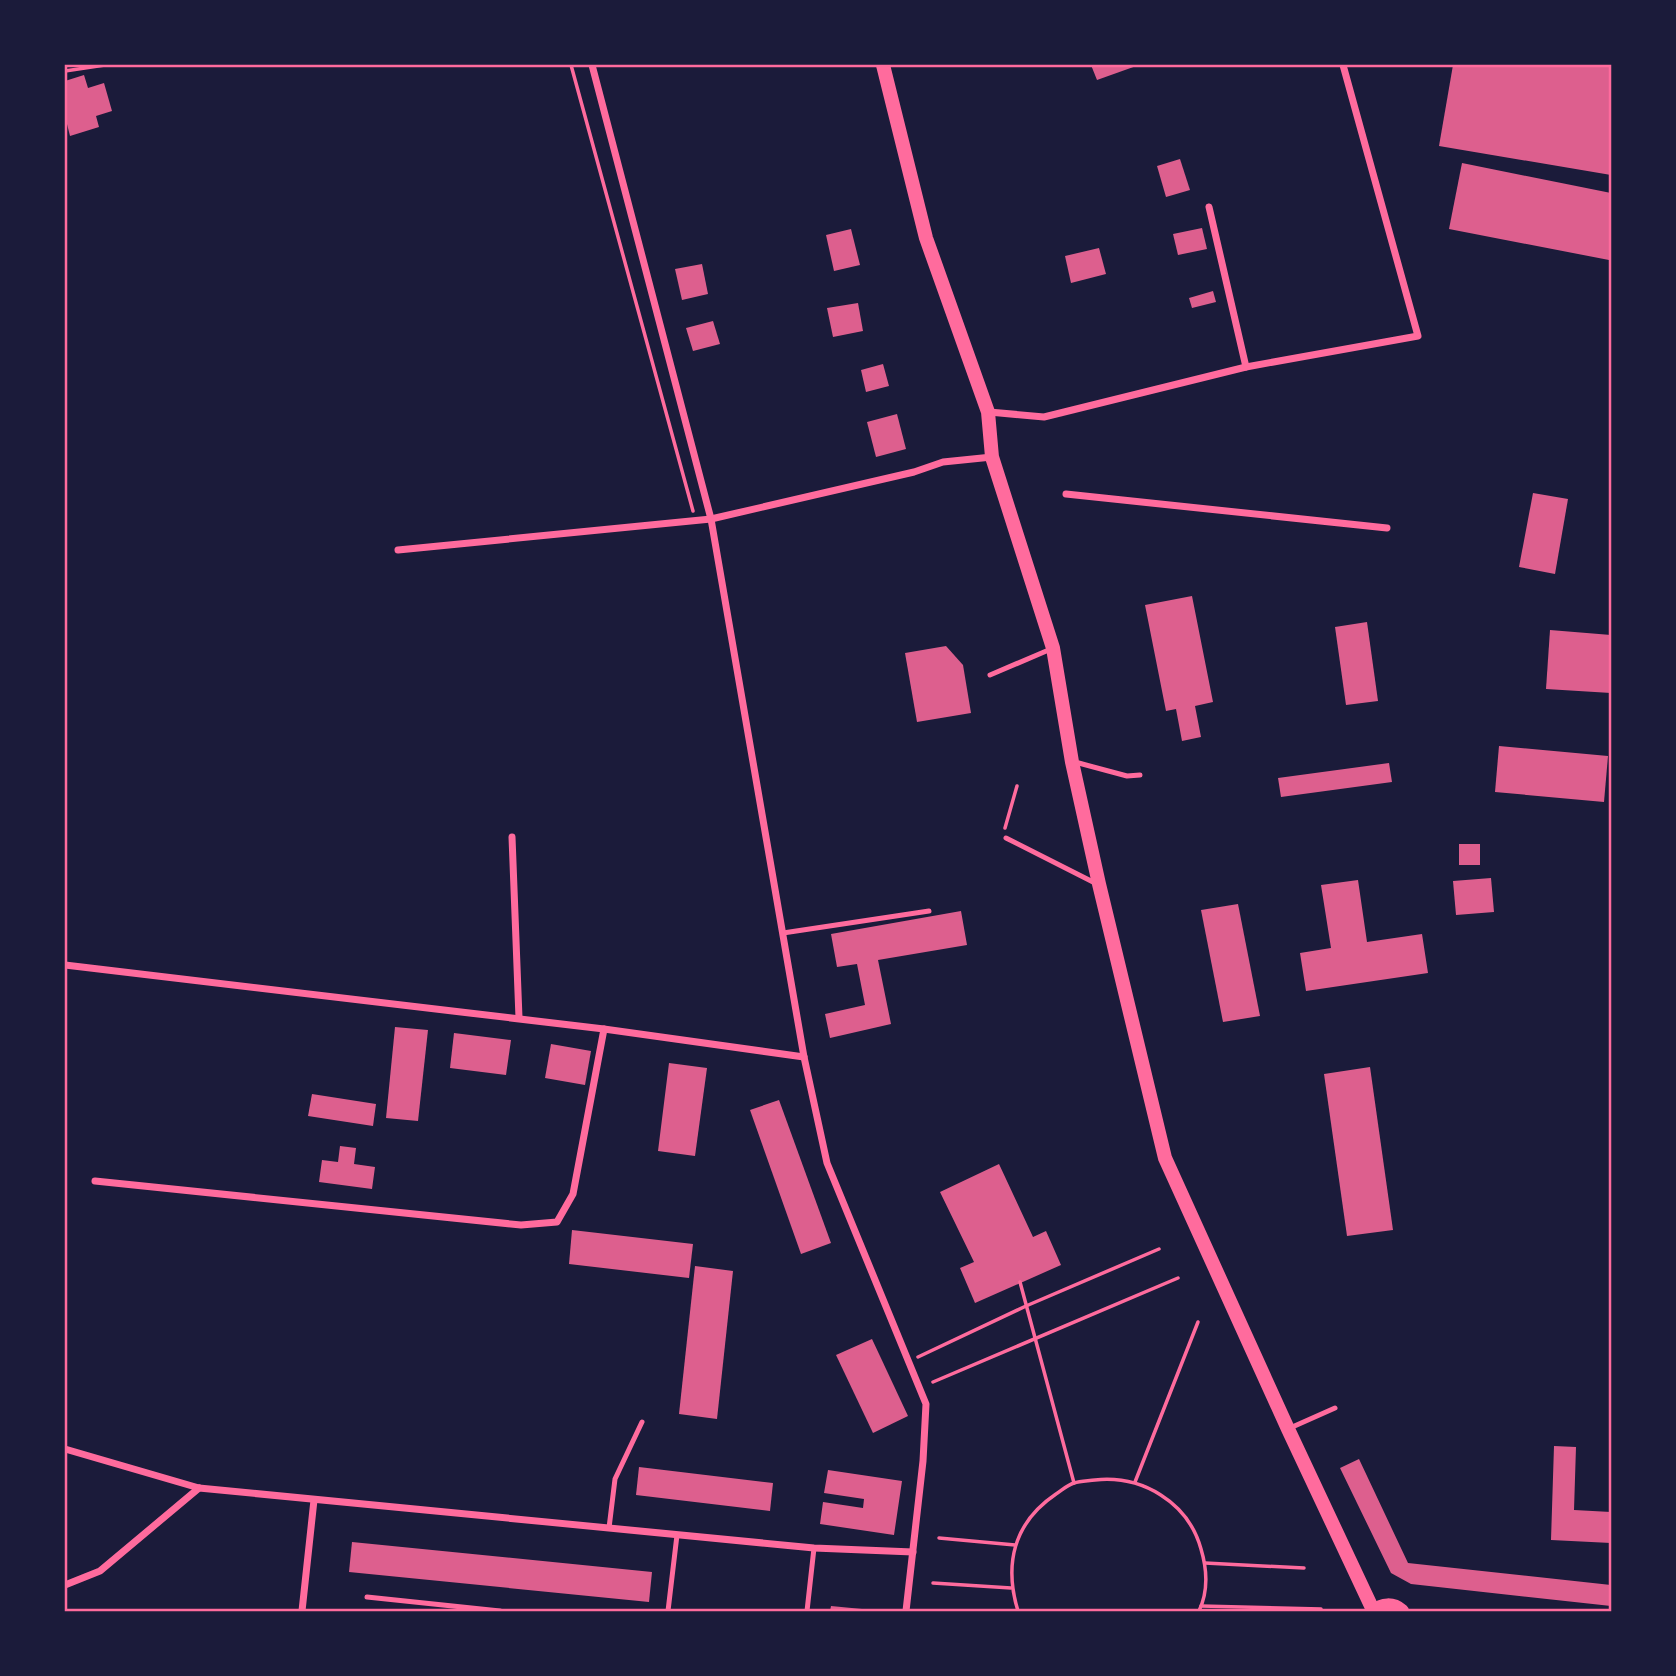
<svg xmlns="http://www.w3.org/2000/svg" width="1676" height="1676" font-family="Barlow,sans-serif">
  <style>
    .building { fill: #dd5f8e }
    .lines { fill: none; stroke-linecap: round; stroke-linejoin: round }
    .path { stroke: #ff6b9d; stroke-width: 3.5 }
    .service { stroke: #ff6b9d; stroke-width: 5 }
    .minor { stroke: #ff6b9d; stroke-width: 7 }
    .secondary { stroke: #ff6b9d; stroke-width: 14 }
    .neatline { fill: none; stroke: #ff6b9d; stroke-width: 2.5 }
  </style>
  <rect width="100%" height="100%" fill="#1b1b3a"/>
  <g class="building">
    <path d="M1091,65H1139L1097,80Z"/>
    <path d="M1453,65H1611V175L1439,146Z"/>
    <path d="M84,75L88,88L104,83L112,111L96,116L99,127L70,136L65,116V81Z"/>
    <path d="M1180,159L1190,190L1166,197L1157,166Z"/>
    <path d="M1462,163L1611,193V247L1609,260L1449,229Z"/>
    <path d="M1202,228L1207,249L1178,255L1173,234Z"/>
    <path d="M851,229L860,265L834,271L826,235Z"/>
    <path d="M1099,248L1106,274L1071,283L1065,256Z"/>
    <path d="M702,264L708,294L682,300L675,269Z"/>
    <path d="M1213,291L1216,302L1192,308L1189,298Z"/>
    <path d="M858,303L863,331L833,337L827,308Z"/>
    <path d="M713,321L720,344L693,351L686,328Z"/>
    <path d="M883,364L889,386L866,392L861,370Z"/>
    <path d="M897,414L906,449L876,457L867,422Z"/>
    <path d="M1533,493L1568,499L1555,574L1519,567Z"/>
    <path d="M1192,596L1213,702L1195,706L1201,737L1182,741L1176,709L1166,711L1145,605Z"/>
    <path d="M1367,622L1378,701L1346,705L1335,627Z"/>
    <path d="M1550,630L1611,635V693L1546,689Z"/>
    <path d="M946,646L963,665L971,713L917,722L905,653Z"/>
    <path d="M1499,746L1608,756L1604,802L1495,792Z"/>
    <path d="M1389,763L1392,782L1281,797L1278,778Z"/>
    <rect x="1459" y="844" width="21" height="21"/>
    <path d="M1491,878L1494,912L1456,915L1453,881Z"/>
    <path d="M1358,880L1367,942L1422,934L1428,973L1306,991L1300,953L1331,948L1321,885Z"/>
    <path d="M1238,904L1260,1016L1223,1022L1201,910Z"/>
    <path d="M961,911L967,945L878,960L891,1024L830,1038L825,1014L865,1005L857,964L837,967L831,934Z"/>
    <path d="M395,1027L428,1030L418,1121L386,1118Z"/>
    <path d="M454,1033L511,1040L506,1075L450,1068Z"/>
    <path d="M551,1044L591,1051L585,1085L545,1078Z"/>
    <path d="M669,1063L707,1068L695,1156L658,1151Z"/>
    <path d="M1370,1067L1393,1230L1347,1236L1324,1074Z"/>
    <path d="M312,1094L376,1104L373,1126L308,1116Z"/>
    <path d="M779,1100L831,1243L801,1254L750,1110Z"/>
    <path d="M340,1146L356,1148L354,1164L375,1167L372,1189L319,1182L322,1160L338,1162Z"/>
    <path d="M999,1164L1033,1237L1046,1231L1061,1265L975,1303L960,1268L974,1262L940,1192Z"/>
    <path d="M572,1230L693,1244L689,1278L569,1264Z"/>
    <path d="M695,1266L733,1271L717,1419L679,1414Z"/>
    <path d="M872,1339L908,1416L873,1433L836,1355Z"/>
    <path d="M1554,1446L1576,1447L1574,1510L1611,1512V1543L1551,1540Z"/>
    <path d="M1359,1459L1408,1563L1611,1585V1606L1411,1584L1391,1573L1340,1468Z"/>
    <path d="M639,1467L773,1483L770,1511L636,1495Z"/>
    <path d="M828,1470L902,1481L894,1535L820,1524L823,1502L863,1508L864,1499L824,1493Z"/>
    <path d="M352,1542L652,1572L649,1602L349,1572Z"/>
    <path d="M831,1606L862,1609V1611H830Z"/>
  </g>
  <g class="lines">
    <g class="path">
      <path d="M571,65L693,511"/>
      <path d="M65,71L105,65"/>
      <path d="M1005,828L1017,786"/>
      <path d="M1020,1282L1074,1483"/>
      <path d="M918,1357L1026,1306L1159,1249"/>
      <path d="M933,1382L1178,1278"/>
      <path d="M1135,1482L1198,1322"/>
      <path d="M939,1538L1015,1545"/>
      <path d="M1205,1563L1304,1568"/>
      <path d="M933,1583L1011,1588"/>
      <path d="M1201,1606L1321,1609"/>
      <path d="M1018,1611C1004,1565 1013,1523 1056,1494C1061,1491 1067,1485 1074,1483C1080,1481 1088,1481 1095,1480C1142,1475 1188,1502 1201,1549C1207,1569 1208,1592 1199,1611"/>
    </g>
    <g class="service">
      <path d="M990,675L1051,649"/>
      <path d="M1075,762L1127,776L1140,775"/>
      <path d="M1006,838L1097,884"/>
      <path d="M783,933L929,911"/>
      <path d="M1290,1428L1335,1408"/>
      <path d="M609,1528L615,1479L642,1422"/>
      <path d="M367,1597L500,1611"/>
      <path d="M668,1611L677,1535"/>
      <path d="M807,1611L814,1548"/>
    </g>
    <g class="minor">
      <path d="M592,65L711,519L804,1057L827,1163L926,1404L923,1461L906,1611"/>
      <path d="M1209,207L1246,367"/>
      <path d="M989,412L1044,417L1246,367L1418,336L1343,65"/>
      <path d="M1066,494L1387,528"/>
      <path d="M398,550L711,519L914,472L943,462L992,457"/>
      <path d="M512,837L519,1018"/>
      <path d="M65,965L604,1029L804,1057"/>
      <path d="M95,1181L521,1225L557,1222L573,1194L604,1029"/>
      <path d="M65,1449L199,1488L814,1548L913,1552"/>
      <path d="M65,1585L100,1571L199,1488"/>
      <path d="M302,1611L314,1500"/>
    </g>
    <g class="secondary">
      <path d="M883,65L926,238L988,412L992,457L1053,648L1072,762L1099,884L1165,1158L1288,1429L1373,1610"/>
      <path d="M1373,1611C1382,1604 1393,1603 1402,1611"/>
    </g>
  </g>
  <rect width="1676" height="1676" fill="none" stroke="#1b1b3a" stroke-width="133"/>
  <rect x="66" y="66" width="1544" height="1544" class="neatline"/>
</svg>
